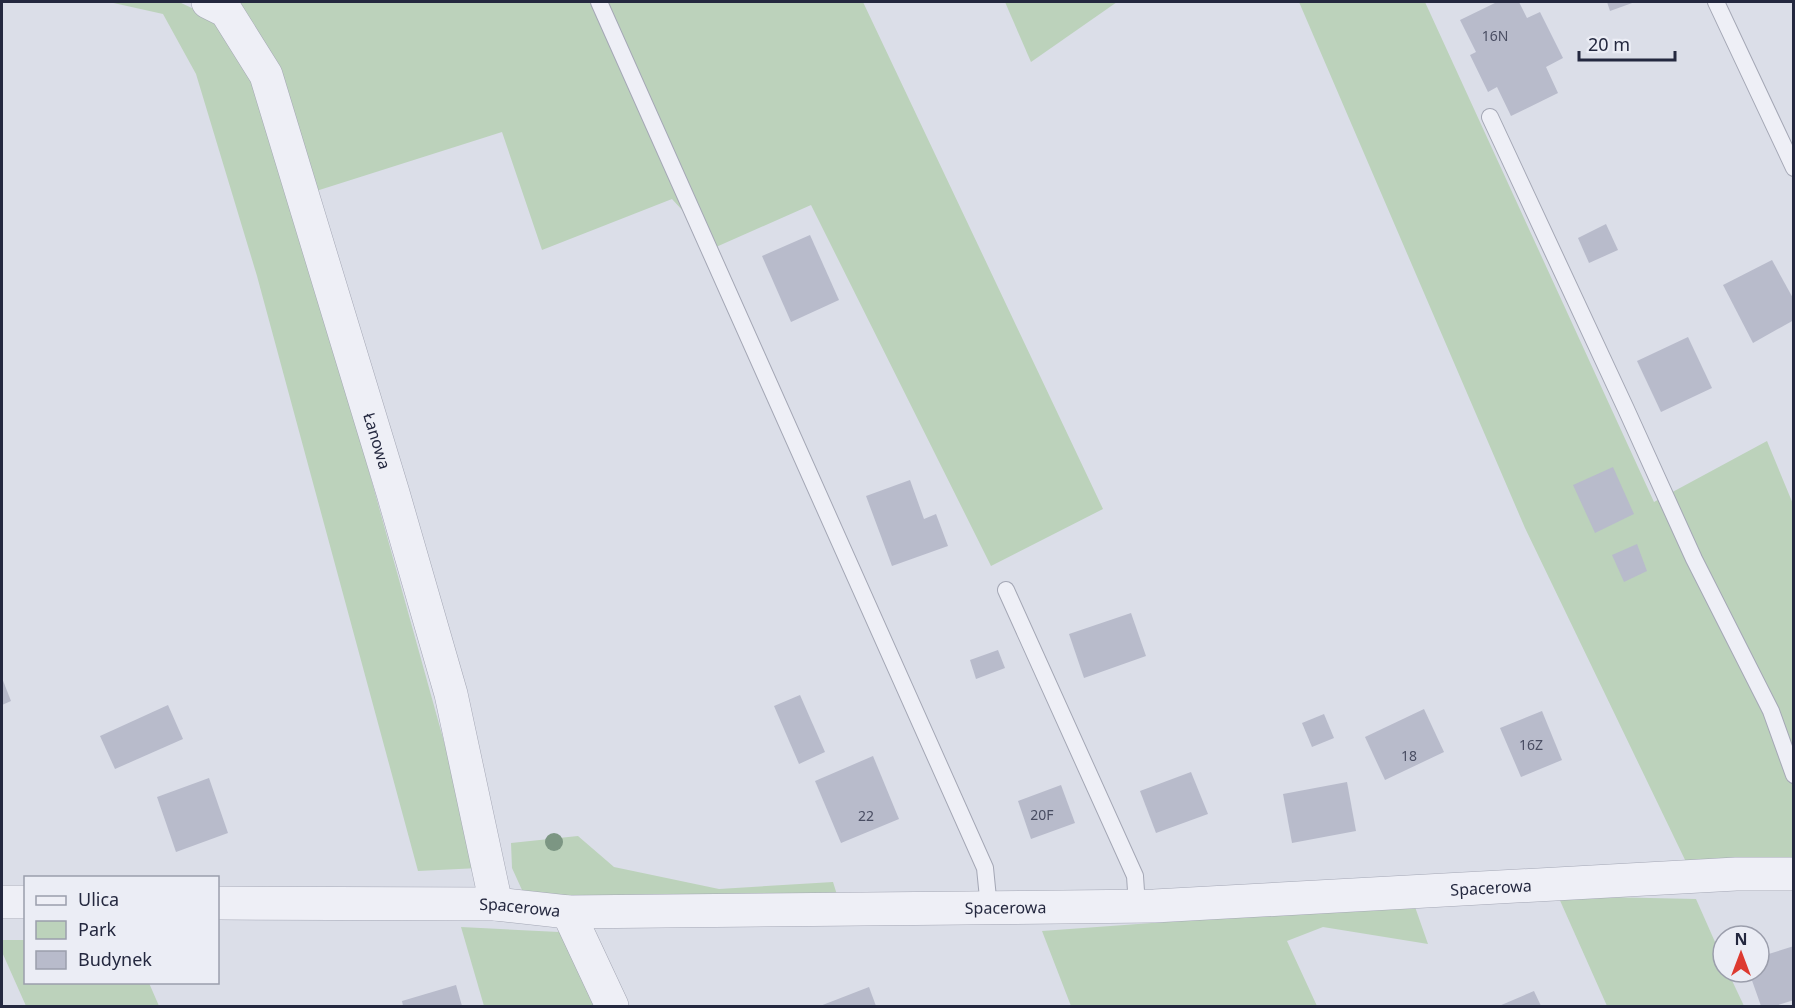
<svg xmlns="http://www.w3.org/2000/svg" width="1795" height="1008" font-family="'Noto Sans',sans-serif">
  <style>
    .green { fill: #bcd2bb }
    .building { fill: #b8bbcb }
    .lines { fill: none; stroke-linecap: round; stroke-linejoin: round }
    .lane-casing { stroke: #a4a7b5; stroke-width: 18 }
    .street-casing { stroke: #a4a7b5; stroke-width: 34 }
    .lane { stroke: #eeeff6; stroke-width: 16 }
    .street { stroke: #eeeff6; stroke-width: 33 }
    .tree { fill: #7c9683 }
    .labels { text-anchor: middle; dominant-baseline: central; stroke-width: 5; stroke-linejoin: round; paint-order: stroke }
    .number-label { font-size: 14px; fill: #494d62 }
    .street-label { font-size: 16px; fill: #24283f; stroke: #ebedf5 }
  </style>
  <rect width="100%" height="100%" fill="#dbdee8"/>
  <g class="green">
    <path d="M109,2H179L224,23L261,82L479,868L418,871L257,276L196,74L163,14Z"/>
    <path d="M235,2H863L1103,509L991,566L811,205L716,247L672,199L542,250L502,132L313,192Z"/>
    <path d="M1005,2H1117L1031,62Z"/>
    <path d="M1299,2H1425L1654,502L1767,441L1793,504V861L1687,864L1525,528Z"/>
    <path d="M578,836L614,867L719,889L833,882L838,898L561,904L522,890L512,868L511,843Z"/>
    <path d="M1558,896L1696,899L1723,960V972H1728L1744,1006H1607Z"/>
    <path d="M1414,904L1428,944L1323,927L1287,941L1317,1006H1071L1042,931Z"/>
    <path d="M461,927L559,932L570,950L595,1006H484Z"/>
    <path d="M2,940H25L26,982L149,983L159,1006H26L2,952Z"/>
  </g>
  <g class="building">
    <path d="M1497,2H1519L1527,18L1540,12L1563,58L1546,67L1558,93L1511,116L1497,87L1488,92L1470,55L1476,52L1460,20Z"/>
    <path d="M1607,2H1635L1610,11Z"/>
    <path d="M1606,224L1618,250L1589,263L1578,238Z"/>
    <path d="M810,235L839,300L791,322L762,256Z"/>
    <path d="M1772,260L1794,300V320L1753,343L1723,285Z"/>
    <path d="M1688,337L1712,388L1661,412L1637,361Z"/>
    <path d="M1613,467L1634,514L1595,533L1573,485Z"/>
    <path d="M910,480L924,519L936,514L948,546L892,566L866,496Z"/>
    <path d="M1637,544L1647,571L1624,582L1612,555Z"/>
    <path d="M1131,613L1146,656L1084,678L1069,634Z"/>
    <path d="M998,650L1005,668L976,679L970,660Z"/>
    <path d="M2,678L11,701L2,705Z"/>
    <path d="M800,695L825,752L799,764L774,706Z"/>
    <path d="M168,705L183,739L115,769L100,736Z"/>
    <path d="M1424,709L1444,752L1385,780L1365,737Z"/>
    <path d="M1542,711L1562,760L1521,777L1500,728Z"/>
    <path d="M1324,714L1334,738L1312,747L1302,723Z"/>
    <path d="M873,756L899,819L841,843L815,781Z"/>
    <path d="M1191,772L1208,814L1156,833L1140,791Z"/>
    <path d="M209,778L228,833L176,852L157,797Z"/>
    <path d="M1347,782L1356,831L1292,843L1283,794Z"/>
    <path d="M1061,785L1075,823L1031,839L1018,801Z"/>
    <path d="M1794,946V1000L1775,1006H1761L1749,972H1759V957Z"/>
    <path d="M456,985L462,1006H403L402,1001Z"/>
    <path d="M869,987L876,1006H820Z"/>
    <path d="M1534,991L1541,1006H1499Z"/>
  </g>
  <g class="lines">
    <g class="lane-casing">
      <g id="lane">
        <path d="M599,2L985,868L989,908"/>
        <path d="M1716,2L1794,168"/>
        <path d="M1490,117L1626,409L1694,559L1771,711L1794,775"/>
        <path d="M1006,590L1135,876L1137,906"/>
      </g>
    </g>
    <g class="street-casing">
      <g id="street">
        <path id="s1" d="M208,2L226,11L266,75L393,493L451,694L496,904"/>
        <path d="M2,902H26"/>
        <path id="s2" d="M218,903L496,904L568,912L1154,906L1736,874H1794"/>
        <path d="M568,912L612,1006"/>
      </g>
    </g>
    <use href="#lane" class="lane"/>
    <use href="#street" class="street"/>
  </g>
  <circle class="tree" cx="554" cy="842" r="9"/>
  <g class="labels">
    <g class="number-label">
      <text x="1495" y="35">16N</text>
      <text x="1531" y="744">16Z</text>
      <text x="1409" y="755">18</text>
      <text x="1042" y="814">20F</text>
      <text x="866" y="815">22</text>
    </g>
    <g class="street-label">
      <text stroke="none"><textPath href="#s1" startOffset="478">Łanowa</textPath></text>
      <text stroke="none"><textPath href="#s2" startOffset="1274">Spacerowa</textPath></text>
      <text stroke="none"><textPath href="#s2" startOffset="788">Spacerowa</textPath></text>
      <text stroke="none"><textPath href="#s2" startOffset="302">Spacerowa</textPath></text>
    </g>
  </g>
  <rect width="1795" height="1008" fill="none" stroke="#24283f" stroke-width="6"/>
  <rect x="24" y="876" width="195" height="108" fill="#ebedf5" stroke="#9b9eac" stroke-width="1.5"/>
  <rect x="36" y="896" width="30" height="9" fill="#eeeff6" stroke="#9b9eac" stroke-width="1.5"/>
  <text x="78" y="906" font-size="18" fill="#24283f">Ulica</text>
  <rect x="36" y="921" width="30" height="18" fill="#bcd2bb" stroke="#9b9eac" stroke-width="1.5"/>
  <text x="78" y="936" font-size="18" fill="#24283f">Park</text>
  <rect x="36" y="951" width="30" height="18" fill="#b8bbcb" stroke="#9b9eac" stroke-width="1.5"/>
  <text x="78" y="966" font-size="18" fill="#24283f">Budynek</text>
  <g transform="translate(1741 954)"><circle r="28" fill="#ebedf5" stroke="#9b9eac" stroke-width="1.5"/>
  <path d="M0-4.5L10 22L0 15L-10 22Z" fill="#dd3a30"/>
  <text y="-9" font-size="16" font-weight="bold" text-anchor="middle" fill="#24283f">N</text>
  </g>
  <path d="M1579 51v9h96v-9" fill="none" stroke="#24283f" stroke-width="3"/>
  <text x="1588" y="51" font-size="18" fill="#24283f" stroke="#ebedf5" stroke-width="4.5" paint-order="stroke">20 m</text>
</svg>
